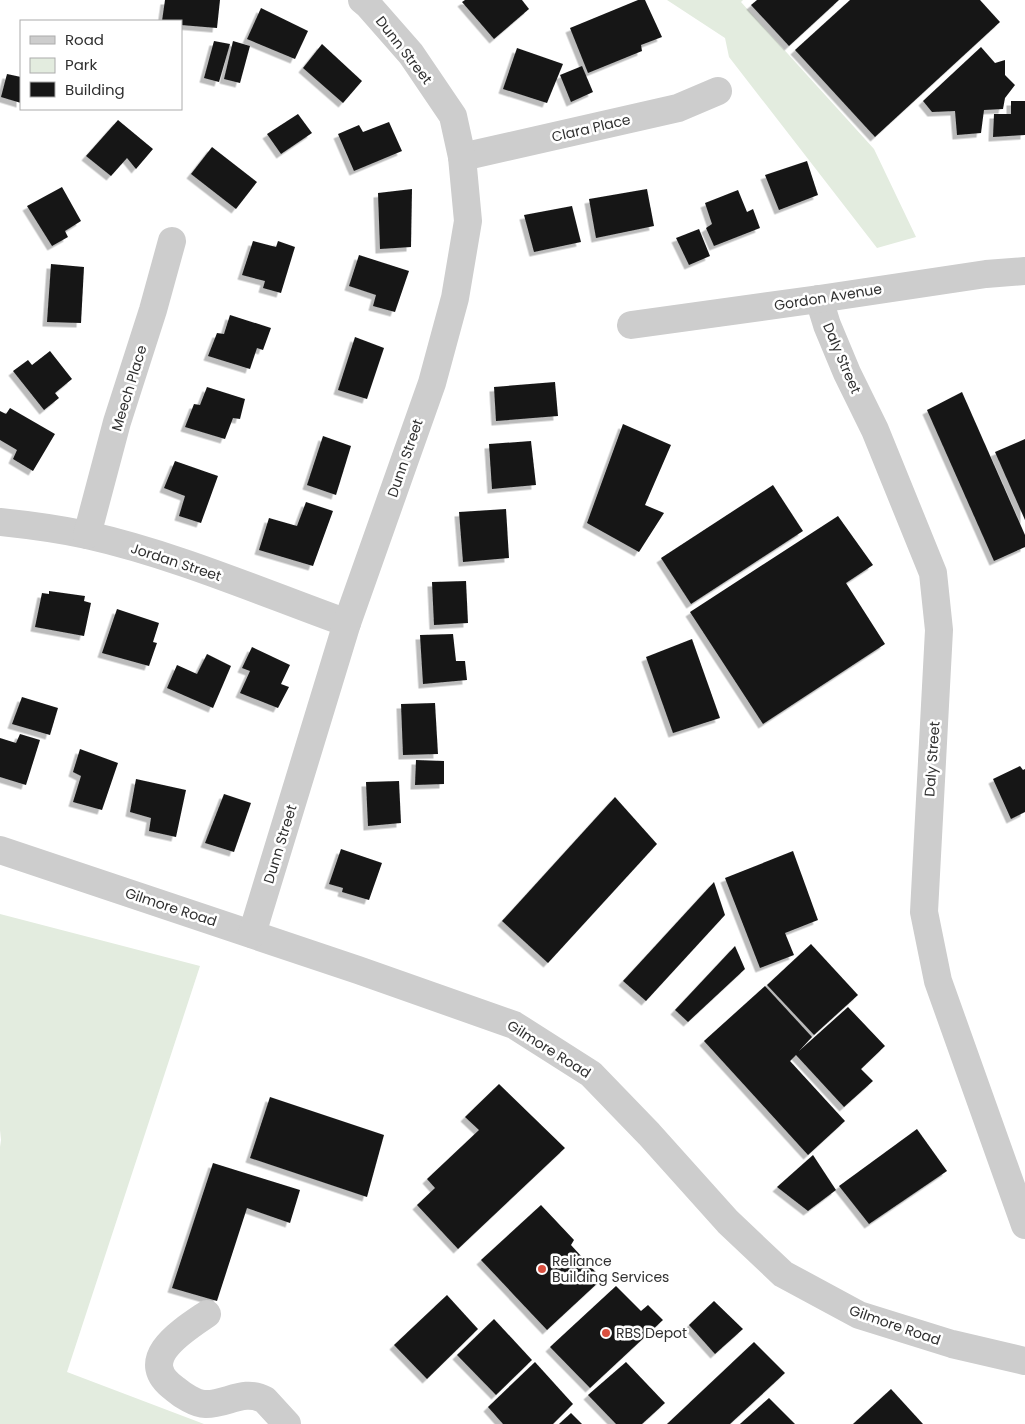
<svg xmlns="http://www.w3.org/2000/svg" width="1025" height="1424" font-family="Poppins,sans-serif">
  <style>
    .green { fill: #e3ecdf }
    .building { fill: #171717; filter: url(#shadow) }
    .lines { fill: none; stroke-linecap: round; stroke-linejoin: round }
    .minor { stroke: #cdcdcd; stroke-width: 28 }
    .poi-dot { fill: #d94f3f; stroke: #fff; stroke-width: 2 }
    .labels { text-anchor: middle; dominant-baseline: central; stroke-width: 5; stroke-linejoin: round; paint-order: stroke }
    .street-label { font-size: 14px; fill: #303030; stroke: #fff }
    .poi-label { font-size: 14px; fill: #303030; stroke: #fff; text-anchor: start }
  </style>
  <defs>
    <filter id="shadow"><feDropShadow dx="-4.5" dy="4.5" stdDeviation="0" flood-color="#0004"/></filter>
  </defs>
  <rect width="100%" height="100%" fill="#fff"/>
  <g class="green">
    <path d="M667,0H743L741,2L874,149L916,237L877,248L729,57L725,38Z"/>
    <path d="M0,914L200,966L67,1372L204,1424H0V1147L1,1140L0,1130Z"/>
  </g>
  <g class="building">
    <path d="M165,0H220L217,28L181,25V21H162Z"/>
    <path d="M465,0H522L529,9L494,39L462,2Z"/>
    <path d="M638,0H645L662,37L641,45L642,51L588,73L570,28Z"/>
    <path d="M757,0H839L789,46L751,5Z"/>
    <path d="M850,0H980L1000,22L875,137L795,50Z"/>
    <path d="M261,8L308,31L295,59L247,39Z"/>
    <path d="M214,41L230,44L219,82L204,78Z"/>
    <path d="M233,41L250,46L240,83L224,79Z"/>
    <path d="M322,44L362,81L343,103L303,68Z"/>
    <path d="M981,47L995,63L1005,60V75L1015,85L1005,98L1003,109L984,110L981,133L957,135L955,111L932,112L923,101Z"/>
    <path d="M517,48L563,64L547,103L503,89Z"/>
    <path d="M582,66L593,92L571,102L560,75Z"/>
    <path d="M7,74L21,77V103L1,97Z"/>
    <path d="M1011,101H1025V135L993,137L994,114H1011Z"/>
    <path d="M298,114L312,133L281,154L267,134Z"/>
    <path d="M118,120L153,149L136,169L127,158L111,176L86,156Z"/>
    <path d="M389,122L402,151L354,171L338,134L359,125L363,132Z"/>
    <path d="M212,147L257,182L236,209L191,174Z"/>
    <path d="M807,161L818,195L779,210L765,175Z"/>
    <path d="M62,187L81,221L65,231L68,237L52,246L27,206Z"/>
    <path d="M412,189L411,247L380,249L378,193Z"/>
    <path d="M647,189L654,226L596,238L589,199Z"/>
    <path d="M738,190L747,212L753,209L760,228L714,246L706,228L712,224L705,203Z"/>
    <path d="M572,206L581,242L534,252L524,215Z"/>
    <path d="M699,229L710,256L689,265L676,238Z"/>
    <path d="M253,241L276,247L278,241L295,247L281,293L263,288L265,281L242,275Z"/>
    <path d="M359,255L409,271L395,312L373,306L376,295L349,286Z"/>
    <path d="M51,264L84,267L81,323L47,322Z"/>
    <path d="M230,315L271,328L263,350L257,348L250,369L208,356L217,333L224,334Z"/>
    <path d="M355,337L384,348L367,399L338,390Z"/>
    <path d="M50,351L72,379L55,393L59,398L44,410L13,371L28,360L32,365Z"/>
    <path d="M555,382L558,416L496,421L494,387Z"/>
    <path d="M207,387L245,399L240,419L233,418L225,439L185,427L194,404L200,405Z"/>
    <path d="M962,392L1025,535V547L994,561L927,410Z"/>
    <path d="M10,408L55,434L33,471L13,459L17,450L0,440V411L6,414Z"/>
    <path d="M623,424L671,445L645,505L664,513L639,552L587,523Z"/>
    <path d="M323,436L351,446L336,495L307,485Z"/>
    <path d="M1025,439V520L995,452Z"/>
    <path d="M531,441L536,485L492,489L489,444Z"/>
    <path d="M175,461L218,476L201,523L179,516L185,496L164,488Z"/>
    <path d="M773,485L803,531L691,604L661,558Z"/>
    <path d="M306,502L333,511L313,566L259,550L269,518L297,526Z"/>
    <path d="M506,509L509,558L463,562L459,512Z"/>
    <path d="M838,516L873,565L846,583L885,644L763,724L690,612Z"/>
    <path d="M466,581L468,623L434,625L432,582Z"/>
    <path d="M49,591L85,596L84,601L91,603L84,636L35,627L42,593L49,594Z"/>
    <path d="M117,609L159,623L153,642L157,643L149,666L102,653Z"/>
    <path d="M453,634L456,661H465L467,680L423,684L420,635Z"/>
    <path d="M692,639L720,718L673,733L646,657Z"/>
    <path d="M252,647L290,665L281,684L289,687L278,708L240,693L250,671L242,668Z"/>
    <path d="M207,654L231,666L213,708L167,688L177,665L197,674Z"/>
    <path d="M22,697L58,708L50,735L12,724Z"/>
    <path d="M435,703L438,754L403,755L401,704Z"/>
    <path d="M20,734L40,740L26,785L0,777V738L16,743Z"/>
    <path d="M80,749L118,763L102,810L73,802L81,776L73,772Z"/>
    <path d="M416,760L444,761V784L415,785Z"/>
    <path d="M1020,766L1023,770L1025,769V812L1011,819L993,779Z"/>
    <path d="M136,779L186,790L176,837L149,831L151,818L130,812Z"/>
    <path d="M399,781L401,823L368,826L366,782Z"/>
    <path d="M224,794L251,803L234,852L205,843Z"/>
    <path d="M615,797L657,844L548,963L502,921Z"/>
    <path d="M341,849L382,863L369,900L342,892L343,888L329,884Z"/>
    <path d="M793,851L818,920L785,933L794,955L760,968L725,878Z"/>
    <path d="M714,882L725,915L646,1001L623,981Z"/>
    <path d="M811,944L858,995L814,1035L767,985Z"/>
    <path d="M735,946L745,969L688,1022L675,1010Z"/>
    <path d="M765,986L812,1037L799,1051L848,1007L885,1046L861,1069L873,1081L844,1107L796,1055L790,1061L845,1121L808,1155L704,1041Z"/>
    <path d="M499,1084L565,1148L458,1249L417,1205L435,1188L427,1179L479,1130L465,1117Z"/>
    <path d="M270,1097L384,1135L367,1197L250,1158Z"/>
    <path d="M917,1129L947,1171L869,1224L839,1186Z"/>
    <path d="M813,1155L836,1190L808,1211L777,1187Z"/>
    <path d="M213,1163L300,1190L290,1223L247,1208L217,1301L172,1288Z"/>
    <path d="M541,1205L574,1240L571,1245L602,1279L547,1330L481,1260Z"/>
    <path d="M616,1286L641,1311L648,1305L663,1320L590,1388L550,1347Z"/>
    <path d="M447,1295L478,1329L427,1379L394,1345Z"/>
    <path d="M714,1301L743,1329L715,1354L689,1325Z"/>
    <path d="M494,1319L532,1360L496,1395L457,1355Z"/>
    <path d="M754,1342L785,1373L730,1424H667Z"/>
    <path d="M535,1362L573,1404L553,1424H503L488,1407Z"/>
    <path d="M626,1362L665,1403L642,1424H616L588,1395Z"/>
    <path d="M891,1389L923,1424H853Z"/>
    <path d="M769,1398L795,1424H740Z"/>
    <path d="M571,1413L582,1424H559Z"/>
  </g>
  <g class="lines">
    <g class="minor">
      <path d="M462,157L678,108L718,91"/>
      <path d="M819,299L827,325L847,373L875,430L933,573L939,630L924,912L938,981L1025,1225"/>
      <path d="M631,325L819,299L986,274L1025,271"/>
      <path d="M0,522C29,525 58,529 87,535C176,555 261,592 347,623"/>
      <path d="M87,535L117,422L153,310L172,241"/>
      <path d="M0,850L358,970L514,1025L591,1074L649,1134L728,1222L783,1274L859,1315L952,1344L1025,1361"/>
      <path d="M252,934L347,623L432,383L455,298L468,221L462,157L453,116L411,54L368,5L362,0"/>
      <path d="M207,1314C182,1331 134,1360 175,1389C182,1395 196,1404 205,1404C226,1405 244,1388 265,1400L287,1424"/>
    </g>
  </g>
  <g class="poi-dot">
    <circle cx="542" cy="1269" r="5"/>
    <circle cx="606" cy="1333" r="5"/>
  </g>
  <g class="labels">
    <g class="street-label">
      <text transform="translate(404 50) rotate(52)">Dunn Street</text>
      <text transform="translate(591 128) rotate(-13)">Clara Place</text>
      <text transform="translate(828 297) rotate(-9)">Gordon Avenue</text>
      <text transform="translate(842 358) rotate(67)">Daly Street</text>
      <text transform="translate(129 388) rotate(-73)">Meech Place</text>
      <text transform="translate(405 458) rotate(-71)">Dunn Street</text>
      <text transform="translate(176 562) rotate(18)">Jordan Street</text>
      <text transform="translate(932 759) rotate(-86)">Daly Street</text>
      <text transform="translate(280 844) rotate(-73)">Dunn Street</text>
      <text transform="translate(171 907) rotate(18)">Gilmore Road</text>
      <text transform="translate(549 1049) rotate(32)">Gilmore Road</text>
      <text transform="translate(895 1325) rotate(19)">Gilmore Road</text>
    </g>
    <g class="poi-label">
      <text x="552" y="1261">Reliance<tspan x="552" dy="16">Building Services</tspan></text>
      <text x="616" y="1333">RBS Depot</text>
    </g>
  </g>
  <rect x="20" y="20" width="162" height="90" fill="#ffffff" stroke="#acacac"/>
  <rect x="30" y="36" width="25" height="8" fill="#cdcdcd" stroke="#acacac"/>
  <text x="65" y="45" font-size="15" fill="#303030">Road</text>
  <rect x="30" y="58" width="25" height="15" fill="#e3ecdf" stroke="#acacac"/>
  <text x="65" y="70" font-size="15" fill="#303030">Park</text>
  <rect x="30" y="82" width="25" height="15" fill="#171717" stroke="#acacac"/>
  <text x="65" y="95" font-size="15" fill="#303030">Building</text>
</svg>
